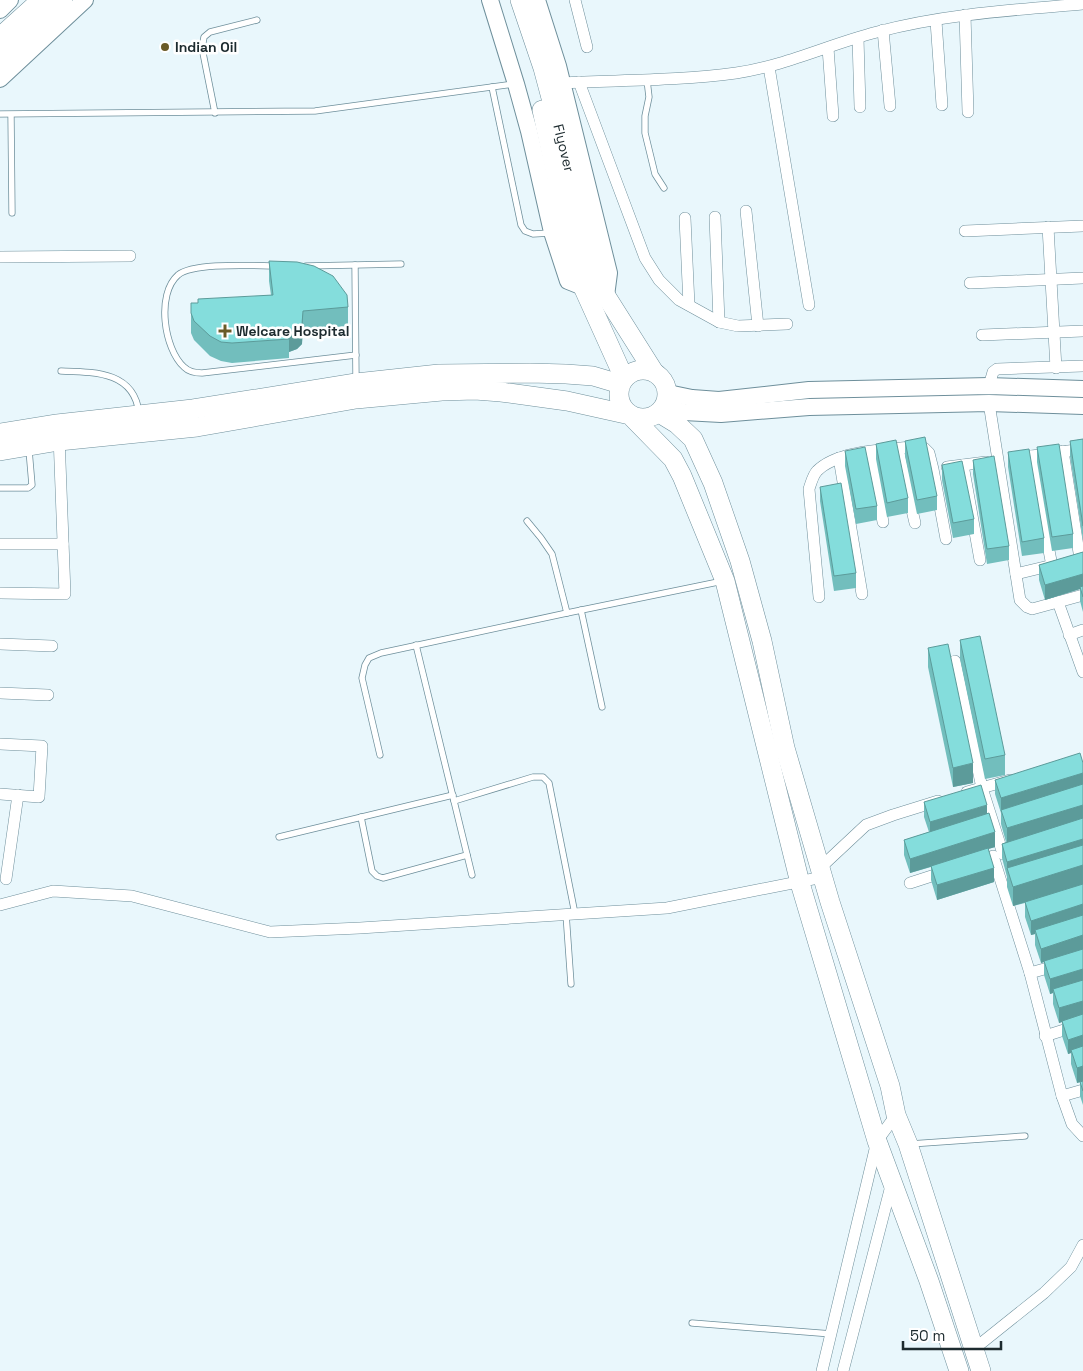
<svg xmlns="http://www.w3.org/2000/svg" width="1083" height="1371" font-family="'Space Grotesk',sans-serif">
  <style>
    .lines { fill: none; stroke-linecap: round; stroke-linejoin: round }
    .lane-casing { stroke: #6e8f9b; stroke-width: 7 }
    .street-casing { stroke: #6e8f9b; stroke-width: 12 }
    .secondary-casing { stroke: #6e8f9b; stroke-width: 18 }
    .primary-casing { stroke: #6e8f9b; stroke-width: 20 }
    .lane { stroke: #fff; stroke-width: 5.5 }
    .street { stroke: #fff; stroke-width: 11 }
    .secondary { stroke: #fff; stroke-width: 16 }
    .primary { stroke: #fff; stroke-width: 19 }
    .wall { fill: #72bebd }
    .shaded-wall { fill: #5c9b9a }
    .building { fill: #84dddc; stroke: #5c9b9a }
    .poi-dot { fill: #695a27; stroke: #fff; stroke-width: 2 }
    .labels { text-anchor: middle; dominant-baseline: central; stroke-width: 5; stroke-linejoin: round; paint-order: stroke }
    .poi-label { font-size: 14px; font-weight: bold; fill: #1d2b2f; stroke: #fff; text-anchor: start }
    .street-label { font-size: 14px; fill: #1d2b2f; stroke: #fff }
  </style>
  <rect width="100%" height="100%" fill="#e9f7fc"/>
  <g class="lines">
    <g class="lane-casing">
      <g id="lane">
        <path d="M647,80L649,97L645,116V133L655,174L664,188"/>
        <path d="M492,87L521,225L525,231L533,234L550,233"/>
        <path d="M215,113L202,48L204,37L210,32L257,20"/>
        <path d="M0,114L315,111L513,84"/>
        <path d="M11,115L12,213"/>
        <path d="M355,265L356,380"/>
        <path d="M277,266C255,266 194,262 178,275C156,294 164,349 184,367C189,372 196,373 202,373L356,355"/>
        <path d="M306,266L401,264"/>
        <path d="M61,371C94,372 134,371 139,413"/>
        <path d="M0,488H28L32,485L29,450"/>
        <path d="M527,521L541,538L552,554L567,613"/>
        <path d="M581,610L602,707"/>
        <path d="M416,645L472,875"/>
        <path d="M380,755L362,678L365,665L369,658L381,653L567,613L723,581"/>
        <path d="M454,801L533,777H543L549,783L575,914"/>
        <path d="M361,817L372,871L377,876L383,878L467,855"/>
        <path d="M279,837L453,795"/>
        <path d="M566,914L571,984"/>
        <path d="M910,1144L1025,1136"/>
        <path d="M692,1323L832,1334"/>
      </g>
    </g>
    <g class="street-casing">
      <g id="street">
        <path d="M575,0L587,47"/>
        <path d="M965,15L968,112"/>
        <path d="M936,21L942,105"/>
        <path d="M883,30L890,106"/>
        <path d="M858,38L860,107"/>
        <path d="M828,48L833,116"/>
        <path d="M769,67L809,305"/>
        <path d="M579,82L645,258L659,280L679,300L719,322L738,326L787,324"/>
        <path d="M562,83C620,80 678,81 736,73C785,66 830,44 877,32C944,14 1014,10 1083,4"/>
        <path d="M746,211L758,326"/>
        <path d="M715,217L719,322"/>
        <path d="M685,218L689,305"/>
        <path d="M1048,227L1056,368"/>
        <path d="M965,231L1083,226"/>
        <path d="M0,257L130,256"/>
        <path d="M970,283L1083,278"/>
        <path d="M982,335L1083,331"/>
        <path d="M989,386L993,372L997,369L1083,366"/>
        <path d="M989,403L1020,600L1027,607L1032,609L1083,595"/>
        <path d="M898,449L915,523"/>
        <path d="M1063,451L1080,559"/>
        <path d="M870,452L883,522"/>
        <path d="M1031,456L1052,566"/>
        <path d="M839,458L862,594"/>
        <path d="M1017,458L1083,449"/>
        <path d="M963,465L980,560"/>
        <path d="M947,467L986,462"/>
        <path d="M0,544H63"/>
        <path d="M1016,574L1053,565"/>
        <path d="M0,593L65,594L59,436"/>
        <path d="M819,597L809,489C811,483 813,475 817,471C838,449 891,450 920,446L924,448L929,453L933,469L946,539"/>
        <path d="M1058,602L1083,672"/>
        <path d="M1069,635L1083,630"/>
        <path d="M0,644L52,646"/>
        <path d="M955,661L982,788L1003,854"/>
        <path d="M0,693L48,695"/>
        <path d="M0,744L42,746L39,797L0,794"/>
        <path d="M967,792L1010,780"/>
        <path d="M993,856L1030,973L1062,1096L1072,1124L1083,1136"/>
        <path d="M820,868L866,825L893,815L938,801"/>
        <path d="M6,879L18,795"/>
        <path d="M910,883L944,872"/>
        <path d="M0,905L53,891L132,896L270,932L360,928L667,908L823,877"/>
        <path d="M1030,973L1083,958"/>
        <path d="M1045,1036L1083,1024"/>
        <path d="M1062,1096L1083,1090"/>
        <path d="M974,1349L1044,1293L1071,1267L1083,1245"/>
        <path d="M822,1371L877,1141L896,1115"/>
        <path d="M843,1371L892,1182"/>
      </g>
    </g>
    <g class="secondary-casing">
      <g id="secondary">
        <path d="M490,0L516,84L529,131L552,232L568,281L583,287"/>
        <path d="M537,0L558,66L609,273L606,296"/>
        <path d="M0,10L10,0"/>
        <path d="M0,79L85,0"/>
        <path d="M668,393L692,398L719,400L809,390L989,386L1083,389"/>
        <path d="M664,407L684,412L721,414L809,407L989,403L1083,406"/>
      </g>
    </g>
    <g class="primary-casing">
      <g id="primary">
        <path d="M520,0L543,68L558,124L591,261L606,296L654,372"/>
        <path d="M0,37L41,0"/>
        <path d="M0,59L63,0"/>
        <path d="M542,110L574,259L583,287L624,378"/>
        <circle cx="643" cy="394" r="24"/>
        <path d="M659,413L677,424L693,439L713,483L740,561L762,641L785,748L830,902L890,1086L896,1115L908,1144L981,1371"/>
        <path d="M0,433L57,424L193,409L356,383L439,374L530,373L566,374L593,376L620,384"/>
        <path d="M0,451L59,441L197,427L356,399L442,391L475,390L501,392L567,401L630,415L673,459L682,476L725,581L800,883L877,1141L929,1281L959,1371"/>
      </g>
    </g>
    <use href="#lane" class="lane"/>
    <use href="#street" class="street"/>
    <use href="#secondary" class="secondary"/>
    <use href="#primary" class="primary"/>
  </g>
  <g class="wall">
    <path d="M269,261L348,307V326L303,330L302,344L297,349L289,352V358L232,363L221,361L210,356L194,340L191,333V303H198L271,295L269,281Z"/>
    <path d="M1083,439V540L1070,456V441Z"/>
    <path d="M905,441L937,496V510L917,514L905,456Z"/>
    <path d="M876,444L908,498V513L887,517L876,459Z"/>
    <path d="M1037,447L1073,534V548L1052,551L1037,462Z"/>
    <path d="M845,451L877,506V520L856,524L845,466Z"/>
    <path d="M1008,452L1044,538V553L1022,556L1008,467Z"/>
    <path d="M973,460L1009,546V560L987,564L973,474Z"/>
    <path d="M942,465L974,519V534L953,538L942,480Z"/>
    <path d="M820,487L856,573V588L834,591L820,501Z"/>
    <path d="M1083,552V612L1080,601V589L1045,600L1039,580V565Z"/>
    <path d="M960,640L1005,755V775L985,779L960,659Z"/>
    <path d="M928,648L973,783L953,787L928,667Z"/>
    <path d="M1083,763V1105L1080,1096V1082L1077,1083L1071,1064V1053L1068,1054L1062,1036V1022L1059,1023L1053,1004V993L1050,994L1044,975V962L1041,963L1035,945V934L1031,935L1025,917V903L1013,906L1007,887V877L1002,858V844L1006,842L1001,824V813L995,794V780Z"/>
    <path d="M924,802L987,814L995,847L988,849L994,882L937,900L931,880V867L910,873L904,855V840L929,832L924,817Z"/>
  </g>
  <g class="shaded-wall">
    <path d="M303,311L302,344L297,349L289,352V332Z"/>
    <path d="M1083,574V588L1080,587V589L1045,600V585Z"/>
    <path d="M973,763V783L953,787V768Z"/>
    <path d="M1083,773V787L1001,810V798Z"/>
    <path d="M987,805V819L930,837V822Z"/>
    <path d="M1083,805V819L1007,843V828Z"/>
    <path d="M995,832V847L910,873V859Z"/>
    <path d="M1083,839V853L1007,868V862Z"/>
    <path d="M1083,865V885L1013,906V887Z"/>
    <path d="M994,868V882L937,900V885Z"/>
    <path d="M1083,904V919L1035,930V934L1031,935V921Z"/>
    <path d="M1083,935V950L1041,963V949Z"/>
    <path d="M1083,969V983L1053,989V993L1050,994V979Z"/>
    <path d="M1083,1001V1015L1059,1023V1008Z"/>
    <path d="M1083,1035V1050H1071V1053L1068,1054V1040Z"/>
    <path d="M1083,1066V1081L1077,1083V1068Z"/>
  </g>
  <g class="building">
    <path d="M269,261L297,262L314,266L333,276L347,295L348,307L303,311L302,324L297,329L289,332V339L232,343L221,342L210,336L194,321L191,313V303H198V299L273,295Z"/>
    <path d="M925,437L937,496L917,500L905,441Z"/>
    <path d="M1083,439V526L1070,441Z"/>
    <path d="M896,440L908,498L887,503L876,444Z"/>
    <path d="M1059,444L1073,534L1052,537L1037,447Z"/>
    <path d="M865,447L877,506L856,509L845,451Z"/>
    <path d="M1029,449L1044,538L1022,542L1008,452Z"/>
    <path d="M994,456L1009,546L987,549L973,460Z"/>
    <path d="M962,461L974,519L953,523L942,465Z"/>
    <path d="M841,483L856,573L834,576L820,487Z"/>
    <path d="M1083,552V574L1045,585L1039,565Z"/>
    <path d="M1083,586V597L1080,587Z"/>
    <path d="M980,636L1005,755L985,759L960,640Z"/>
    <path d="M948,644L973,763L953,768L928,648Z"/>
    <path d="M1080,753L1083,763V773L1001,798L995,780Z"/>
    <path d="M1083,784V805L1007,828L1001,810Z"/>
    <path d="M981,785L987,805L930,822L924,802Z"/>
    <path d="M989,813L995,832L910,859L904,840Z"/>
    <path d="M1083,818V839L1007,862L1002,844Z"/>
    <path d="M1083,845V865L1013,887L1007,868Z"/>
    <path d="M988,848L994,868L937,885L931,866Z"/>
    <path d="M1083,884V904L1031,921L1025,902Z"/>
    <path d="M1083,915V935L1041,949L1035,930Z"/>
    <path d="M1083,949V969L1050,979L1044,961Z"/>
    <path d="M1083,980V1001L1059,1008L1053,989Z"/>
    <path d="M1083,1014V1035L1068,1040L1062,1021Z"/>
    <path d="M1083,1046V1066L1077,1068L1071,1050Z"/>
    <path d="M1083,1081V1091L1080,1082Z"/>
  </g>
  <g class="poi-dot">
    <circle cx="165" cy="47" r="5"/>
    <path d="M222.5 323.5h5v5h5v5h-5v5h-5v-5h-5v-5h5z"/>
  </g>
  <g class="labels">
    <g class="poi-label">
      <text x="175" y="47">Indian Oil</text>
      <text x="236" y="331">Welcare Hospital</text>
    </g>
    <g class="street-label">
      <text transform="translate(564 148) rotate(76)">Flyover</text>
    </g>
  </g>
  <path d="M903 1341v8h98v-8" fill="none" stroke="#1d2b2f" stroke-width="2.5"/>
  <text x="910" y="1341" font-size="15" fill="#1d2b2f" stroke="#ffffff" stroke-width="4" paint-order="stroke">50 m</text>
</svg>
